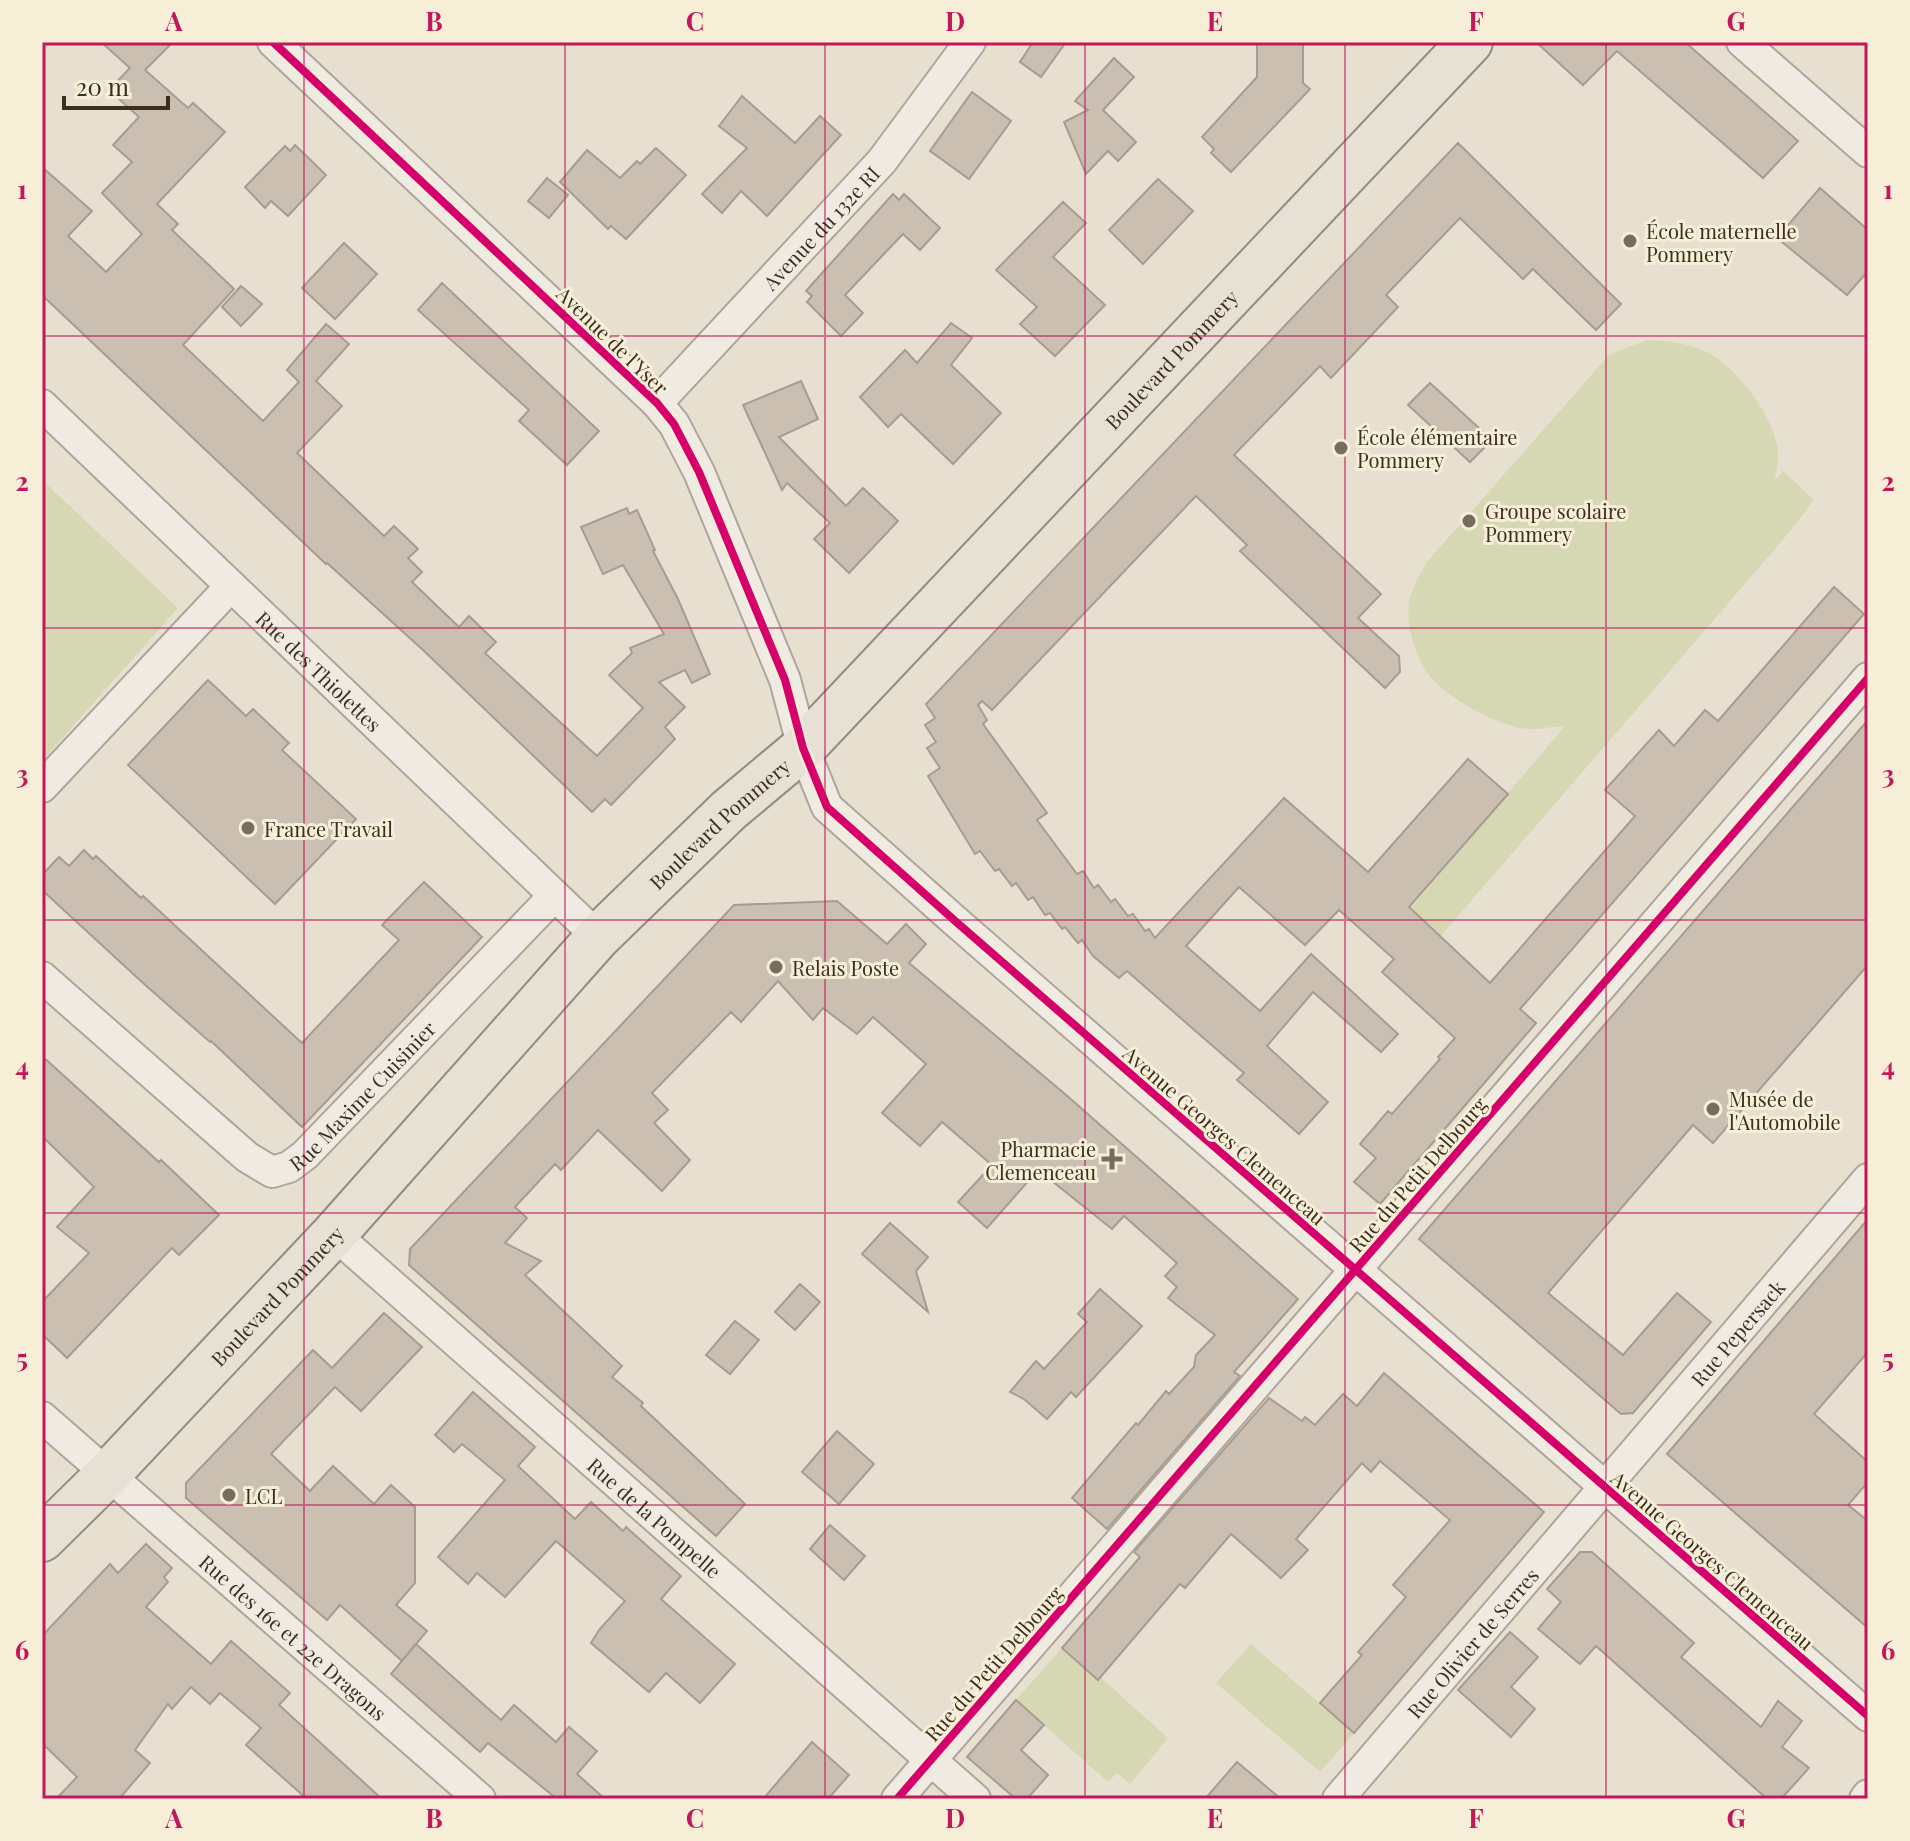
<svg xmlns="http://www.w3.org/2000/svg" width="1910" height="1841" font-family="'Playfair Display',serif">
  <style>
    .green { fill: #d6d7b3 }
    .building { fill: #cbbfb2; stroke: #a89c90; stroke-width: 2 }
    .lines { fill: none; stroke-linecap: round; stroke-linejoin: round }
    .street-casing { stroke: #ada599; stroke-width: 34 }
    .primary-casing { stroke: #928b80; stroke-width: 48 }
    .street { stroke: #efebe3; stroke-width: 30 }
    .primary { stroke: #e6e1d4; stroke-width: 44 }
    .cycleway-casing { stroke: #f7eed8; stroke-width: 13 }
    .cycleway { stroke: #d6006c; stroke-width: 8 }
    .grid { fill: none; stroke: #c2185b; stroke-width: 2; stroke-opacity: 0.55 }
    .poi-dot { fill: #786c5e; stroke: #f7eed8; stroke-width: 3 }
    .labels { text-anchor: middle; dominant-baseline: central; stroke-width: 6; stroke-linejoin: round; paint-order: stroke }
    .street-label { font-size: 20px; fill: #3d2e20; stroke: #f7eed8 }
    .poi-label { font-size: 20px; fill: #3d2e20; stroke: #f7eed8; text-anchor: start }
    .neatline { fill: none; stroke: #c2185b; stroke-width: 3 }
    .grid-label { font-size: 26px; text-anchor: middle; font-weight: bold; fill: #c2185b }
  </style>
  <rect width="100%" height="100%" fill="#e7e0d1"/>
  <g class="green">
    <path d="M1647,340C1667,341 1688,343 1707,352C1738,369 1772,414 1778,449C1779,459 1776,471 1775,480L1783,471L1814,500L1782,541L1439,938L1410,909L1565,726C1553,726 1540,730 1528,729C1498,727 1438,694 1424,668C1413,649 1406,624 1409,602C1412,588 1420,574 1427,562L1610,354Z"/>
    <path d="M42,480L178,608L42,761Z"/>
    <path d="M1251,1644L1354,1733L1320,1772L1216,1683Z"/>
    <path d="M1062,1648L1097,1680L1100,1677L1168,1738L1130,1784L1117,1773L1108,1782L1016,1700Z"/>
  </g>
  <g class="building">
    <path d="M101,42H173L145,70L188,108L193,103L225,132L157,204L178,224L172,230L234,289L183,345L263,421L299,382L287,370L326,324L349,344L316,381L342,406L297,453L384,536L394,526L418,549L408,558L422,572L412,582L459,627L469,616L496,642L485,653L597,756L643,708L609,675L632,653L630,648L664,634L623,565L603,574L581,527L627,508L629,514L637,510L655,550L653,551L678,599L710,674L692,683L685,670L659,682L685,707L665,727L675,739L611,805L605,799L592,812L423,650L327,563L326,564L42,295V167L92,211L68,236L106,272L142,234L102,193L132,162L113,145L139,117L109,90L130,68Z"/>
    <path d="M1033,42H1066L1041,77L1020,62Z"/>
    <path d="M1257,42H1303V83L1310,89L1231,172L1211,153L1214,149L1202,137L1257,77Z"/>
    <path d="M1536,42H1685L1798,141L1763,178L1617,51L1583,85Z"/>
    <path d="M1114,58L1134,77L1103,110L1136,142L1118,161L1108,151L1086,174L1064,122L1088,110L1075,101Z"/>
    <path d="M972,92L1011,121L969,179L930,151Z"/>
    <path d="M742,96L795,143L820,116L841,135L767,216L741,191L722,213L702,194L747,148L719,126Z"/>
    <path d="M1458,143L1621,304L1596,330L1533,269L1523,279L1460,218L1386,295L1398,307L1331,378L1320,366L1234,455L1381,594L1358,618L1399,656L1400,672L1385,688L1240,551L1247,545L1196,496L992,710L982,701L978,705L987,720L983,724L1047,813L1037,820L1077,874L1083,871L1094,888L1098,885L1111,902L1115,899L1128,916L1133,914L1145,931L1149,929L1155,938L1284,798L1368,872L1468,759L1508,794L1409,907L1490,983L1635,816L1605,790L1659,730L1674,746L1705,710L1718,721L1834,587L1864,614L1520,1009L1536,1023L1380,1204L1354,1182L1376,1158L1360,1144L1388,1111L1392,1114L1440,1059L1438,1057L1455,1038L1382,972L1394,959L1339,910L1305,945L1239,887L1186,946L1260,1011L1311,954L1398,1034L1381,1052L1313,992L1267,1046L1328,1102L1299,1134L1237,1080L1244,1073L1200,1035L1127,971L1119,978L1093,956L1082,940L1078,943L1065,927L1062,929L1050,913L1045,915L1033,897L1028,900L1016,883L1012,886L999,869L995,871L980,851L975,854L928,776L940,768L927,748L936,742L925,725L935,718L926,704Z"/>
    <path d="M295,145L326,175L288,216L271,201L265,208L245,187L285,146L290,151Z"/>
    <path d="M656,148L686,175L626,239L611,226L608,229L560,182L587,150L620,178L637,161L640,164Z"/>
    <path d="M547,178L568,195L549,218L528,201Z"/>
    <path d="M1158,179L1193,211L1143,264L1109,230Z"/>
    <path d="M1820,188L1868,230V271L1847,295L1777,238Z"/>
    <path d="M893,194L899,200L904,194L940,228L920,250L903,234L845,295L863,313L841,336L807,302L812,296L806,291Z"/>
    <path d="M1063,202L1086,223L1053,257L1105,305L1055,356L1020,324L1037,307L996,270Z"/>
    <path d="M344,243L377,274L335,319L302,288Z"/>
    <path d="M442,283L599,431L567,465L519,421L529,410L418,310Z"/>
    <path d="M241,286L262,304L241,326L222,307Z"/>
    <path d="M951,323L972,338L951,365L1001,413L953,464L901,414L888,427L860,397L905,350L917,363Z"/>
    <path d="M801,381L818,419L779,437L846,506L863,488L898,521L849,573L814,539L830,523L787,483L782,490L743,405Z"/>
    <path d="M1430,383L1492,440L1470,462L1408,405Z"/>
    <path d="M208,680L246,716L253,709L289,743L282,750L356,819L275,904L128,765Z"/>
    <path d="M1868,720V965L1713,1143L1693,1125L1548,1293L1623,1355L1677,1293L1711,1322L1633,1413L1621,1414L1419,1239Z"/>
    <path d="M84,850L93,859L96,856L141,898L143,896L302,1043L399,940L382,925L424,882L482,937L302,1127L211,1041L210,1042L143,983L42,890V875L59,857L69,866Z"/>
    <path d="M837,901L887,944L906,924L926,944L909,963L1065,1094L1298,1299L1234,1372L1240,1376L1107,1529L1072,1498L1136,1423L1138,1425L1166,1391L1169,1394L1194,1367L1196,1355L1215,1335L1168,1298L1177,1287L1165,1276L1177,1263L1124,1216L1112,1229L1038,1170L987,1228L958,1202L992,1165L942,1122L920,1146L882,1113L926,1064L873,1017L857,1034L823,1008L813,1020L778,981L741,1022L731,1012L652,1093L668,1110L654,1123L690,1160L662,1191L598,1130L561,1170L555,1164L515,1207L527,1218L505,1243L541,1261L525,1275L622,1366L612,1377L643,1403L641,1406L745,1504L716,1536L409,1265L410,1249L734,905Z"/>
    <path d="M42,1056L159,1162L161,1160L219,1215L179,1255L172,1248L67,1358L42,1334V1302L89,1253L57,1227L94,1187L42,1136Z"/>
    <path d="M1868,1219V1352L1814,1414L1868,1462V1482L1848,1505L1868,1521V1628L1667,1454Z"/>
    <path d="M890,1223L928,1257L916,1271L928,1312L862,1254Z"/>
    <path d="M800,1284L820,1302L795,1330L775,1312Z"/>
    <path d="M1100,1289L1142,1326L1076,1397L1071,1392L1047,1419L1024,1399L1010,1392L1036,1361L1044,1369L1087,1322L1078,1314Z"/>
    <path d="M384,1313L422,1347L361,1411L335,1387L271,1454L310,1491L333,1466L374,1504L391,1485L415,1507V1583L396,1605L427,1631L402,1661L340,1605L327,1620L186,1498V1483L313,1350L332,1368Z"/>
    <path d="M735,1321L759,1340L730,1374L706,1355Z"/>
    <path d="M1384,1373L1544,1512L1354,1733L1320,1703L1362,1655L1358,1652L1406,1597L1393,1585L1450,1520L1380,1461L1371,1472L1362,1463L1296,1539L1308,1550L1281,1578L1231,1534L1185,1588L1180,1584L1098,1680L1062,1648L1140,1557L1134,1552L1269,1398L1302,1421L1305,1417L1315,1425L1343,1394L1357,1406Z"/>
    <path d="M473,1392L535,1447L518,1466L575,1519L591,1502L623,1531L626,1527L681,1576L661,1599L735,1664L700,1703L666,1673L649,1692L591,1643L599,1630L625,1601L556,1541L505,1597L477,1573L468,1584L438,1557L505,1480L462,1444L454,1452L435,1435Z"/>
    <path d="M837,1431L874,1464L839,1504L802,1472Z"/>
    <path d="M830,1525L865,1556L844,1580L810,1549Z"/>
    <path d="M146,1544L172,1568L164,1577L168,1582L146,1607L211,1664L231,1641L290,1693L279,1705L382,1799H307L246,1745L261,1728L220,1693L210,1704L191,1687L172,1709L168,1704L135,1750L150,1763L119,1799H56L77,1777L42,1743V1636L110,1564L118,1573Z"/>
    <path d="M1580,1552H1592L1694,1643L1681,1657L1761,1727L1778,1701L1802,1721L1782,1747L1809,1768L1781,1799H1767L1596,1646L1580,1664L1538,1629L1561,1602L1547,1589Z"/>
    <path d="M1510,1632L1538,1657L1511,1687L1535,1709L1511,1737L1458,1690Z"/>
    <path d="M416,1644L501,1720L514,1705L556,1742L569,1727L597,1751L577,1774L605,1799H557L488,1743L480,1752L391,1674Z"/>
    <path d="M1016,1700L1044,1725L1021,1750L1048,1775L1027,1799H1016L967,1757Z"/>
    <path d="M812,1742L849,1775L828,1799H763Z"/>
    <path d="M1237,1762L1281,1799H1205Z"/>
  </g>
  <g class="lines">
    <g class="street-casing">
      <g id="street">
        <path d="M273,42L657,403L674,424L699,472L785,680L803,748L827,807L954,920L1868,1716"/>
        <path d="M1742,42L1868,152"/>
        <path id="s1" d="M657,403L882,161L970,42"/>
        <path id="s2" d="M42,405L598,937"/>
        <path d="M42,787L231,586"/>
        <path id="s3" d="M42,977L247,1157L272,1172L289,1167L305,1155L554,896"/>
        <path id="s4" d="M334,1234L975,1799"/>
        <path id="s5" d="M42,1417L480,1799"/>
        <path d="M897,1799L1868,678"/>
        <path id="s6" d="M1338,1799L1868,1179"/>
        <path d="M1865,1799L1868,1795"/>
      </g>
    </g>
    <g class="primary-casing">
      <g id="primary">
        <path id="s7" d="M42,1539L108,1474L334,1234L598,937L729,810L803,748L1470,42"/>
      </g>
    </g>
    <use href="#street" class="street"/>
    <use href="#primary" class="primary"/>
    <g class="cycleway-casing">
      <g id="cycleway">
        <path d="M273,42L657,403L674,424L699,472L785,680L803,748L827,807L954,920L1868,1716"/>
        <path d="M897,1799L1868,678"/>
      </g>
    </g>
    <use href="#cycleway" class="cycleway"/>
  </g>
  <path class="grid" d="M304,42V1799M565,42V1799M825,42V1799M1085,42V1799M1345,42V1799M1606,42V1799M42,336H1868M42,628H1868M42,920H1868M42,1213H1868M42,1505H1868"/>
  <g class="poi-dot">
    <circle cx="1630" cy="241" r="8"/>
    <circle cx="1341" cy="448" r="8"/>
    <circle cx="1469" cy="521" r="8"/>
    <circle cx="248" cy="828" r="8"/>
    <circle cx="776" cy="967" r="8"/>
    <circle cx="1713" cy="1109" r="8"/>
    <path d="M1108 1147h8v8h8v8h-8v8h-8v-8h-8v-8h8z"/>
    <circle cx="229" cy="1495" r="8"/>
  </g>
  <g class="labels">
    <g class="street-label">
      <text stroke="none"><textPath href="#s1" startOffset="240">Avenue du 132e RI</textPath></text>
      <text transform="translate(613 340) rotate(44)">Avenue de l'Yser</text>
      <text stroke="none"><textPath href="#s7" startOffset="1634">Boulevard Pommery</textPath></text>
      <text stroke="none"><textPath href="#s2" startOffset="384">Rue des Thiolettes</textPath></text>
      <text stroke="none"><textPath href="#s7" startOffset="986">Boulevard Pommery</textPath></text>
      <text stroke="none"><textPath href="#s3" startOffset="422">Rue Maxime Cuisinier</textPath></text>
      <text transform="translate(1225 1135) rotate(41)">Avenue Georges Clemenceau</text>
      <text transform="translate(1417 1174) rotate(-49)">Rue du Petit Delbourg</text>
      <text stroke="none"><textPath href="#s7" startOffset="338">Boulevard Pommery</textPath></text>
      <text stroke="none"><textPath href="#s6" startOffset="614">Rue Pepersack</textPath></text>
      <text stroke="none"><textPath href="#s4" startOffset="428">Rue de la Pompelle</textPath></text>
      <text transform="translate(1713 1560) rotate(41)">Avenue Georges Clemenceau</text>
      <text stroke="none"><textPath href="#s5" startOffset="334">Rue des 16e et 22e Dragons</textPath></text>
      <text stroke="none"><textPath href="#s6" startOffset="206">Rue Olivier de Serres</textPath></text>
      <text transform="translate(993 1663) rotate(-49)">Rue du Petit Delbourg</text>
    </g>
    <g class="poi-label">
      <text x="1646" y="230">École maternelle<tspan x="1646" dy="23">Pommery</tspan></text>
      <text x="1357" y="436">École élémentaire<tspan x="1357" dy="23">Pommery</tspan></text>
      <text x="1485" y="510">Groupe scolaire<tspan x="1485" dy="23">Pommery</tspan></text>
      <text x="264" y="828">France Travail</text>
      <text x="792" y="967">Relais Poste</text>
      <text x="1729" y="1098">Musée de<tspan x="1729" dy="23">l'Automobile</tspan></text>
      <text x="1096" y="1148" text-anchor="end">Pharmacie<tspan x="1096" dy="23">Clemenceau</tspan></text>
      <text x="245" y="1495">LCL</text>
    </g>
  </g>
  <rect width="1910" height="1841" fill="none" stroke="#f7eed8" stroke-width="88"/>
  <path d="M64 96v12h104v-12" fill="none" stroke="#3d2e20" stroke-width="4"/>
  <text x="76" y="96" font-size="24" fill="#3d2e20" stroke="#f7eed8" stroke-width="6" paint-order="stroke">20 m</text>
  <rect x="44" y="44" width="1822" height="1753" class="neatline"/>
  <g class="grid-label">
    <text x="174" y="31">A</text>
    <text x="434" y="31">B</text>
    <text x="695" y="31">C</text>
    <text x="955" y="31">D</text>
    <text x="1215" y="31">E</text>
    <text x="1476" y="31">F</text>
    <text x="1736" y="31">G</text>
    <text x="22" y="199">1</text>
    <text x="1888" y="199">1</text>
    <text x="22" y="491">2</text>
    <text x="1888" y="491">2</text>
    <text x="22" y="784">3</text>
    <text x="1888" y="784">3</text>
    <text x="22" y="1076">4</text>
    <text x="1888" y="1076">4</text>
    <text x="22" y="1368">5</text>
    <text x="1888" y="1368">5</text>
    <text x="22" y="1660">6</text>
    <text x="1888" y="1660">6</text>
    <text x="174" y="1828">A</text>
    <text x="434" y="1828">B</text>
    <text x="695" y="1828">C</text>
    <text x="955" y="1828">D</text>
    <text x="1215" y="1828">E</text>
    <text x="1476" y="1828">F</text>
    <text x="1736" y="1828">G</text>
  </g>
</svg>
